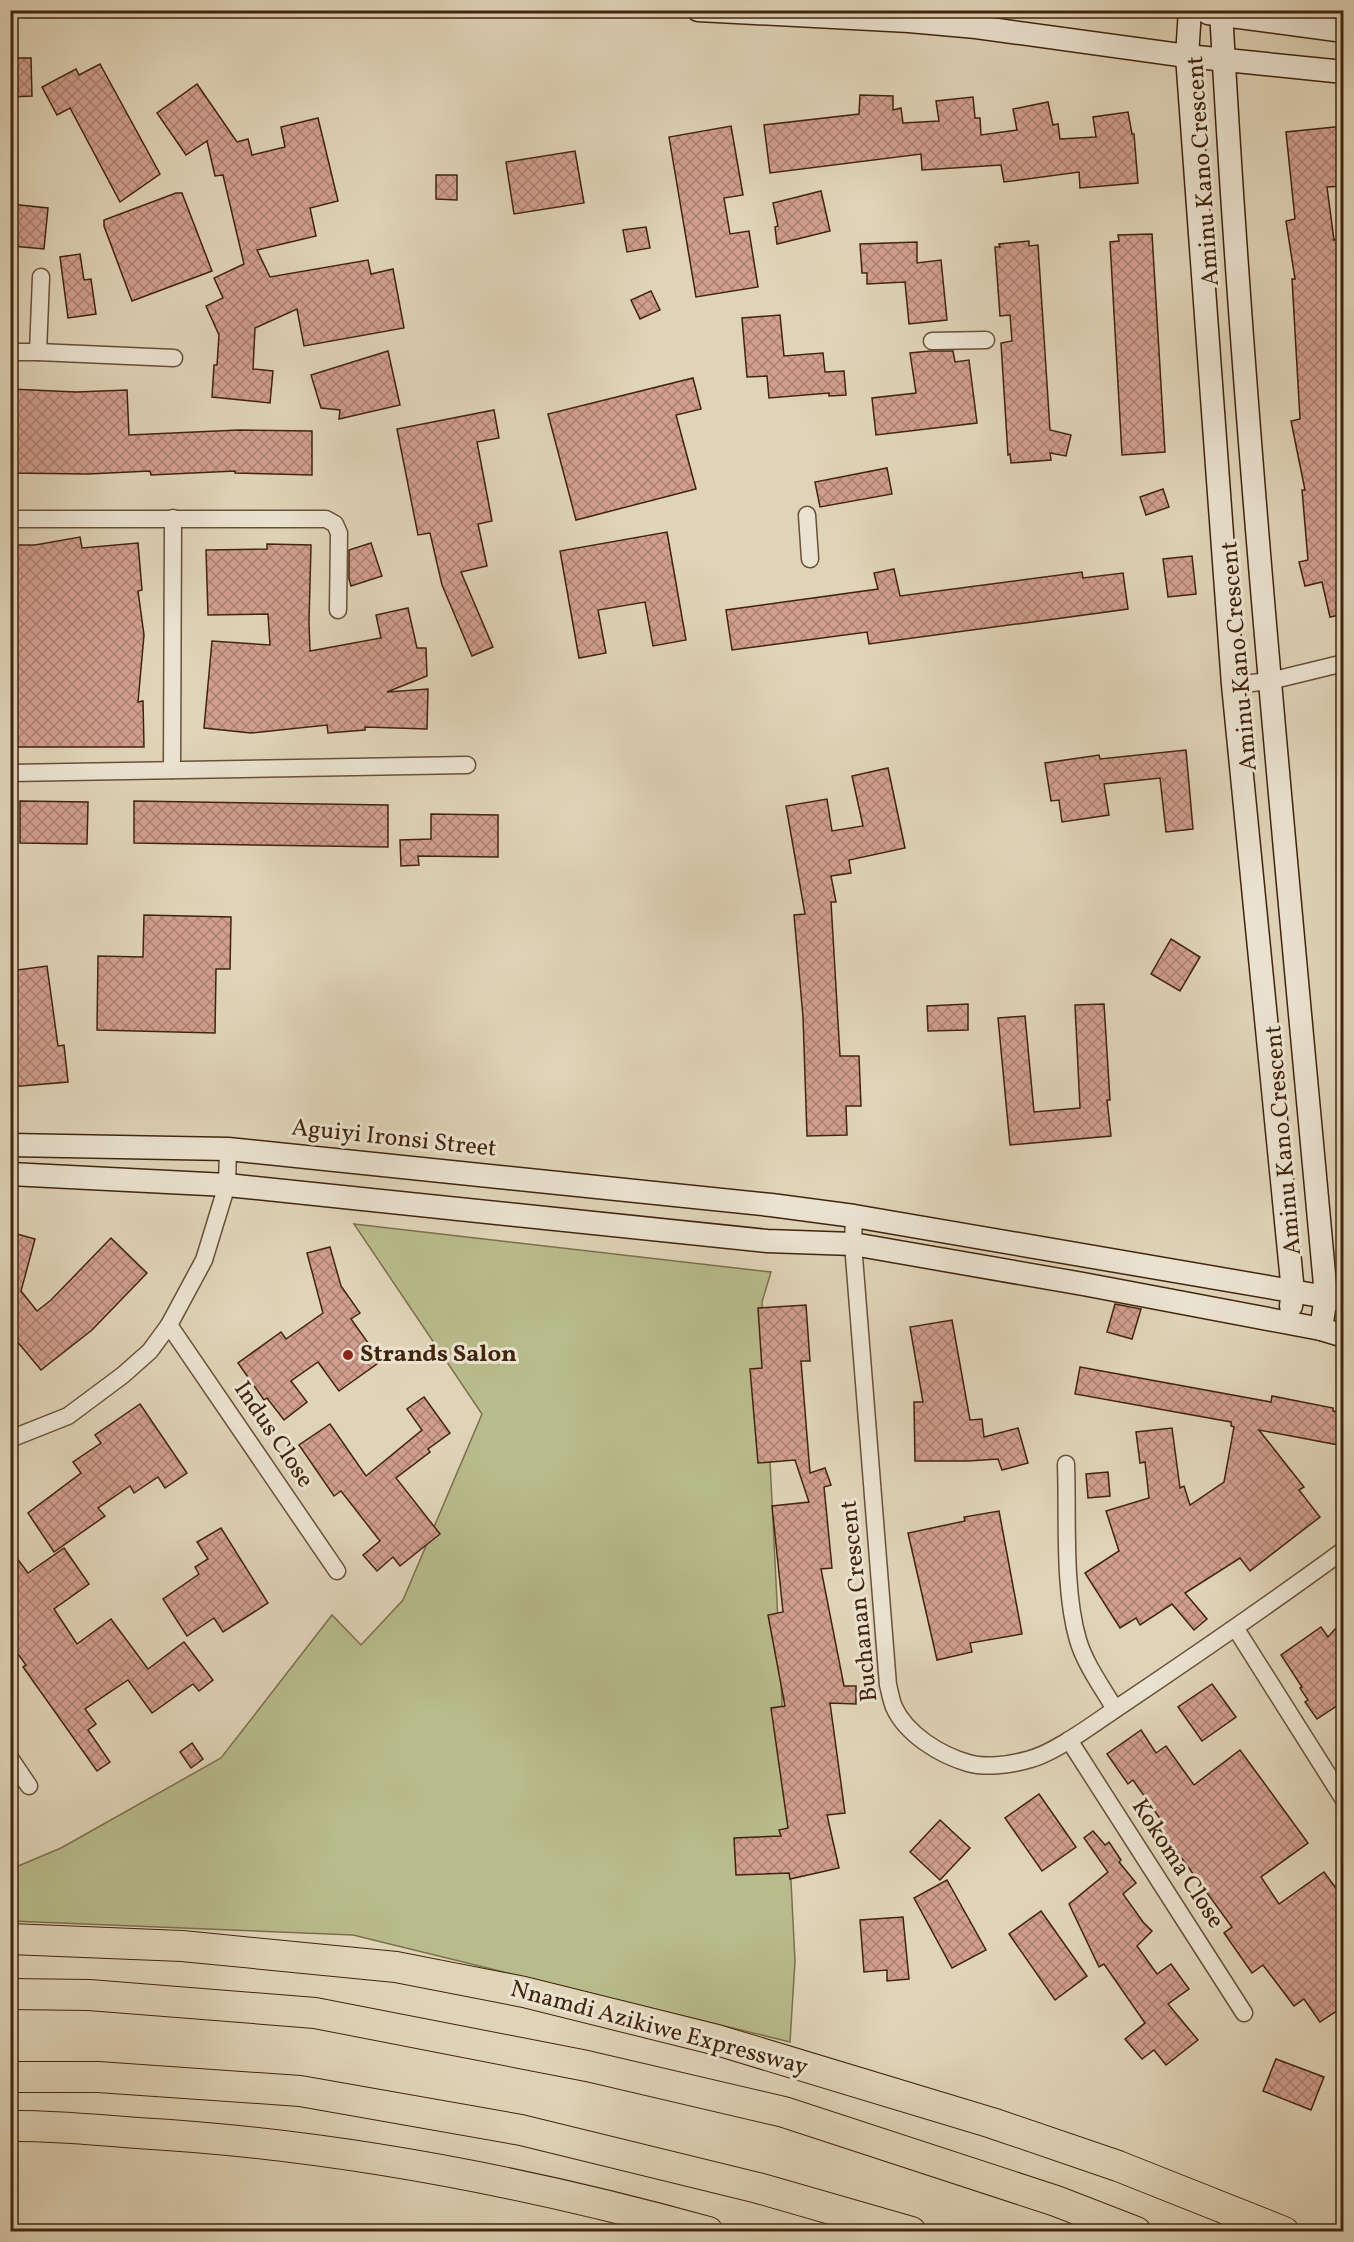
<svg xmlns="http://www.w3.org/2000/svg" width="1354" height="2242" font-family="Vollkorn,serif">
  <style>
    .green { fill: #b8bb8b; stroke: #7c704c; stroke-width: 1.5 }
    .building { fill: url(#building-cross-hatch); stroke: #41240c; stroke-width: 1.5 }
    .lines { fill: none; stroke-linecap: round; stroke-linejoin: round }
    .street-casing { stroke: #695037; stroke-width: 19 }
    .secondary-casing { stroke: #41240c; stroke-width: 25 }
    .highway-casing { stroke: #41240c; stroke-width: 32 }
    .street { stroke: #ebe3d1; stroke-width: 16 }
    .secondary { stroke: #ebe3d1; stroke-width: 22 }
    .highway { stroke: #e0d4b8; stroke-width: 30 }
    .poi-dot { fill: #8f2418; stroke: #ebe3d1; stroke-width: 2 }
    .labels { text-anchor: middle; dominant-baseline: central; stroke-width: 6; stroke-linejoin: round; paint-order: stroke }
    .street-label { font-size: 24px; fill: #41240c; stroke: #ebe3d1 }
    .poi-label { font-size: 24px; font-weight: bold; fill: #41240c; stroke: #ebe3d1; text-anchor: start }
  </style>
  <defs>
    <pattern id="building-cross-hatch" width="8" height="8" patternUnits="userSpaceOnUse" patternTransform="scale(1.5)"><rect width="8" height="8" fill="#d19e8f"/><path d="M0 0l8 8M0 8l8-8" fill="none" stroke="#ab8173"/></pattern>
  </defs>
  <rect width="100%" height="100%" fill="#e0d4b8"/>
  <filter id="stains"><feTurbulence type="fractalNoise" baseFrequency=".00333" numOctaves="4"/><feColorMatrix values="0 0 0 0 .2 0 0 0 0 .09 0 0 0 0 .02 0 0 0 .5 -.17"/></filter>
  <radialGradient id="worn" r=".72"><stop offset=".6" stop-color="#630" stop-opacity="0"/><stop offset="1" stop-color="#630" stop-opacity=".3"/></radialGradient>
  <path class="green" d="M354,1224L771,1272L762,1302L795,1961L790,2042L353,1935L11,1921V1869L61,1848L221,1758L332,1615L361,1645L403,1600L482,1414Z"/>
  <g class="building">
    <path d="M10,58H31L32,96L10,97Z"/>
    <path d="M100,64L160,174L120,202L70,108L57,115L42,87L76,69L79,75Z"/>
    <path d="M197,84L237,142L248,139L252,155L285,147L281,127L318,118L338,201L310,208L316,236L257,250L270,277L368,260L371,274L393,269L404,328L304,346L297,309L255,328L253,369L273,371L270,403L212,397L214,365H217L219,335L206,306L223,298L214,278L244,264L223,175L215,176L207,141L186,155L157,113Z"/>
    <path d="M860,95L893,96V110L901,108L903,123L939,121L936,101L973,97L975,118H980L981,135L1017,130L1013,109L1048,102L1053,125L1058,124L1060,139L1096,137L1093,117L1128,112L1132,134H1134L1138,183L1080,188L1079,172L1004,182L1001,165L922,170L921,154L770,173L764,125L859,114Z"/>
    <path d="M731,126L743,195L724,198L730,234L749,231L758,287L696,297L669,137Z"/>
    <path d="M1344,126V186L1327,187L1334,240L1344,238V614L1330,617L1322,582L1305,586L1299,562L1308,560L1302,490H1305L1291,421L1300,419L1292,279H1295L1286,221L1295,219L1286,132Z"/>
    <path d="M575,151L584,203L514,214L506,162Z"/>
    <path d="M436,175H457V200L436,199Z"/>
    <path d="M821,191L830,231L777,244L775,227L778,226L773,203Z"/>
    <path d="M176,193H182L212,271L132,301L104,226V220Z"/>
    <path d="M10,204L48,208L44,249L12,246L14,230L10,229Z"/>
    <path d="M646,227L650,248L627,252L623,230Z"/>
    <path d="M1152,234L1165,452L1122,455L1110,242L1119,241L1118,235Z"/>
    <path d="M1029,241V246L1038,245L1050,430L1071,435L1066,456L1050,453L1051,460L1011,463L1010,454L1008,455L1001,343L1012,341L1010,315L1000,316L995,247H1000L999,244Z"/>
    <path d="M917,242V263L941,260L947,320L909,324L905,282L867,284V273H862L860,244Z"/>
    <path d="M80,254L84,280L91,279L96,314L68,318L60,257Z"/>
    <path d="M651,291L660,310L640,319L631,300Z"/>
    <path d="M780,315L784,356L823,353L825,372L844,371L846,395L829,396V393L769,398L767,376L747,377L742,318Z"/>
    <path d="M388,351L400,405L339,419L340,410L321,408L311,375Z"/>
    <path d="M930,351H953L955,362L969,360L977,423L876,435L872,398L916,393L910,353Z"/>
    <path d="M693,378L701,409L676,415L696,489L576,520L548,414Z"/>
    <path d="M10,389L76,392L127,390L129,435L239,430L312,431V475L235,473V471L151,475L150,471L88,474L10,473Z"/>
    <path d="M494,410L499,438L477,442L492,521L478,524L487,566L461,572L493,647L472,656L442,585L430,533L418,535L397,429Z"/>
    <path d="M887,468L892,494L820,507L815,482Z"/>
    <path d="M1163,489L1169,507L1146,515L1140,497Z"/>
    <path d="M667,532L686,640L653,646L645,602L598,610L606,653L579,658L560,551Z"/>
    <path d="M80,537L82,548L138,543L142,590L138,591L144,635L138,702L143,701L144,747H10V545H35Z"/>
    <path d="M371,543L382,576L351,586L349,579V550Z"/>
    <path d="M267,544L311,545L309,622L310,651L381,638L376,615L408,608L417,648H426L427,676L387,692L428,689L427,729L365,727V730L328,733L327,725L251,733L204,728L212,641L270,645L268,614L208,615L206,550L267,549Z"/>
    <path d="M1192,556L1196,594L1168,597L1163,559Z"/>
    <path d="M894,569L900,596L1082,572L1083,578L1123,573L1128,609L869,644L867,632L732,650L726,610L878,589L874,573Z"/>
    <path d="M1186,750L1193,829L1166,832L1160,778L1104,784L1109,815L1062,822L1059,800L1051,801L1045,763L1099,755L1100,759Z"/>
    <path d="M888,768L905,848L849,860L851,873L831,876L836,902H831L840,1056H859L861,1106H846L847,1135L807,1136L803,1017L794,915L805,914L786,806L827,799L832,831L863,826L852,776Z"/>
    <path d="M20,801L88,802L87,844L20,843Z"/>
    <path d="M134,801L388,805V847L134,843Z"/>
    <path d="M431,814L498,815V857L418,856L419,865L401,866L400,840L431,839Z"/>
    <path d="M144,915L231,917L230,969H216L215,1033L97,1030L98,956L143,957Z"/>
    <path d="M1171,939L1200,957L1180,991L1151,974Z"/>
    <path d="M47,966L58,1046L64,1045L68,1082L10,1087V971Z"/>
    <path d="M968,1004V1030L928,1031L927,1006Z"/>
    <path d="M1104,1004L1110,1100H1107L1111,1136L1010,1145L998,1018L1025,1016L1034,1112L1080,1108L1075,1005Z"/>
    <path d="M10,1232L35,1239L21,1291L37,1311L51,1300L111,1238L147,1273L92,1330L41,1370L10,1333Z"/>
    <path d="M330,1247L341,1286L360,1313L351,1319L381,1361L339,1391L318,1362L291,1381L307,1402L284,1420L267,1398L264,1400L238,1363L281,1332L286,1339L323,1313L307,1253Z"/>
    <path d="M1115,1304L1141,1309L1132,1339L1107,1332Z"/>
    <path d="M806,1305L810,1361H801L810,1473L825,1468L831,1485L824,1487L832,1568L821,1569L844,1686H856V1704L830,1703L845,1813L827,1815L839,1868L790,1879L789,1873L736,1875L734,1838L781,1836L779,1830L788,1828L771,1708L785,1706L768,1615L783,1612L772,1506L809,1502L795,1460L758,1463L750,1369L762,1368L758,1308Z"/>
    <path d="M952,1320L970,1420L982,1419L984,1437L1018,1428L1028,1463L1002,1470L998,1459L968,1461H915L914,1402H923L910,1327Z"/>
    <path d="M1080,1367L1271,1402L1272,1396L1333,1408V1411L1344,1413V1446L1259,1430L1304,1487L1299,1490L1320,1517L1250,1571L1240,1558L1185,1593L1207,1619L1194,1630L1172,1604L1140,1625L1136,1618L1120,1628L1085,1573L1119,1551L1106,1511L1149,1498L1145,1462L1140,1463L1136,1432L1172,1428L1180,1488L1184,1486L1190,1505L1224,1482L1234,1427L1231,1426V1422L1075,1394Z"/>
    <path d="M424,1397L450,1433L428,1449L430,1452L396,1478L440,1534L400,1566L393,1557L377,1571L363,1555L380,1541L341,1491L334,1496L299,1445L330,1424L366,1476L422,1430L407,1409Z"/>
    <path d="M140,1404L187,1473L165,1488L158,1477L134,1493L130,1486L98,1508L105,1516L54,1552L28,1513L81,1473L73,1462L101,1443L95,1435Z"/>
    <path d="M1108,1472L1110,1496L1088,1498L1086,1474Z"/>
    <path d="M999,1511L1022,1634L970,1643L972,1652L937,1660L908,1533L965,1521L964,1517Z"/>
    <path d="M221,1528L268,1603L223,1632L214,1618L187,1636L163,1599L199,1574L195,1567L208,1559L197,1542Z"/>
    <path d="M64,1548L89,1584L54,1609L77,1644L111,1619L148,1669L184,1642L213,1680L199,1691L193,1684L152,1713L128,1680L85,1709L96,1724L88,1730L110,1762L97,1771L23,1667L26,1665L10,1643V1549L28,1573Z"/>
    <path d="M1344,1619V1701L1317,1719L1305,1702L1308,1700L1300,1688L1302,1687L1281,1655L1321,1627L1328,1637Z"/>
    <path d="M1212,1684L1236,1717L1202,1741L1178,1707Z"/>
    <path d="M1141,1730L1156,1753L1166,1746L1194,1785L1240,1750L1308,1843L1261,1877L1279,1904L1324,1872L1344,1899V2006L1320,2022L1304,1999L1294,2006L1263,1965L1252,1973L1224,1933L1232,1927L1156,1823L1161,1820L1133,1780L1128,1784L1107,1754Z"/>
    <path d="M192,1743L203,1759L191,1768L180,1752Z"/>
    <path d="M1039,1794L1076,1847L1042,1871L1005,1818Z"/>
    <path d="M940,1820L970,1848L940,1880L910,1852Z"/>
    <path d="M1093,1831L1105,1845L1109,1842L1121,1860L1119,1862L1136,1883L1123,1894L1143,1922L1152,1931L1137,1946L1157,1974L1171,1964L1189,1989L1168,2004L1198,2040L1166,2065L1154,2050L1142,2059L1125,2039L1145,2023L1104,1964L1099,1967L1069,1904L1108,1872L1084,1838Z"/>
    <path d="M947,1880L986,1950L952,1968L914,1898Z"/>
    <path d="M1041,1911L1087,1976L1055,2000L1009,1934Z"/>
    <path d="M903,1917L909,1979L887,1981V1970L864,1972L860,1920Z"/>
    <path d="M1276,2059L1324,2077L1311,2110L1263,2091Z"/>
  </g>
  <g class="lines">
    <g class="street-casing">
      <g id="street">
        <path d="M932,341L986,340"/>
        <path d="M10,352H38L41,277"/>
        <path d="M38,352L174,358"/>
        <path d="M807,515L810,559"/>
        <path d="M10,519H326L335,524L339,533L338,610"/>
        <path d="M1233,685L1270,681L1344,663"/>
        <path d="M172,770L173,518"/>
        <path d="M10,773L467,765"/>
        <path d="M854,1216L853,1244L888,1685C890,1692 891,1700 894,1707C906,1734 940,1755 968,1763C985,1768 1009,1765 1027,1760C1054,1754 1096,1722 1120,1706C1196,1655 1270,1604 1344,1550"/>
        <path d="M169,1325L337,1571"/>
        <path d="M10,1439L68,1416L123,1375L150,1351L169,1325L204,1260L227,1185L228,1149"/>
        <path d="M1066,1464C1068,1518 1063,1589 1078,1640C1085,1664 1102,1687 1115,1709"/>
        <path d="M1236,1629L1344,1800"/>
        <path d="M1069,1740L1244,2013"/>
        <path d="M10,1758L29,1786"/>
      </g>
    </g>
    <g class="secondary-casing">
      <g id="secondary">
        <path d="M698,10L909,21L976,27L1187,56L1344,72"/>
        <path d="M1190,10L1187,56L1233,685L1293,1292L1291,1306"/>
        <path d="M1221,10C1244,440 1287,868 1326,1296L1321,1329"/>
        <path d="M1208,13L1344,31"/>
        <path d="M10,1145L228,1149L771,1205L854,1216L1344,1300"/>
        <path d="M10,1174L227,1185L767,1241L853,1244L1083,1284L1321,1329L1344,1336"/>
      </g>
    </g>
    <g class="highway-casing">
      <g id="highway">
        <path d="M10,1939L182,1946L396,1967L524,1992L717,2040L992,2123L1118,2166L1284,2232"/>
        <path d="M10,1994L89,1995L315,2013L587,2066L784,2112L1056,2201L1136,2232"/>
        <path d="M10,2077H98L300,2091L521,2130L758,2188L911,2232"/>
        <path d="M10,2126C53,2125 95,2130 137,2133C331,2144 521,2180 708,2232"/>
      </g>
    </g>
    <use href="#street" class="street"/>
    <use href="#secondary" class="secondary"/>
    <use href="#highway" class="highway"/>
  </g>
  <circle class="poi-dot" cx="348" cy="1355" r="6"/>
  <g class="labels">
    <g class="street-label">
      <text transform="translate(1204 171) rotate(-94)">Aminu Kano Crescent</text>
      <text transform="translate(1240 656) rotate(-95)">Aminu Kano Crescent</text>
      <text transform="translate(394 1139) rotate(6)">Aguiyi Ironsi Street</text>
      <text transform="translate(1284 1140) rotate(-95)">Aminu Kano Crescent</text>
      <text transform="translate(273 1435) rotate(56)">Indus Close</text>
      <text transform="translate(860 1601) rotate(-96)">Buchanan Crescent</text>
      <text transform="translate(1177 1864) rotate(57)">Kokoma Close</text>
      <text transform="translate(659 2029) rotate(15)">Nnamdi Azikiwe Expressway</text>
    </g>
    <g class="poi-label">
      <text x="360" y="1355">Strands Salon</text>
    </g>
  </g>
  <rect width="1354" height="2242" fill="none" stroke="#e0d4b8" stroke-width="36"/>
  <rect x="12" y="12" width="1330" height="2218" fill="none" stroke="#41240c" stroke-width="3"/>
  <rect x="18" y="18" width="1318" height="2206" fill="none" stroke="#41240c" stroke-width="1.5"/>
  <rect width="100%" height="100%" filter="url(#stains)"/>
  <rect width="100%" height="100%" fill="url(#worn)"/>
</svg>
